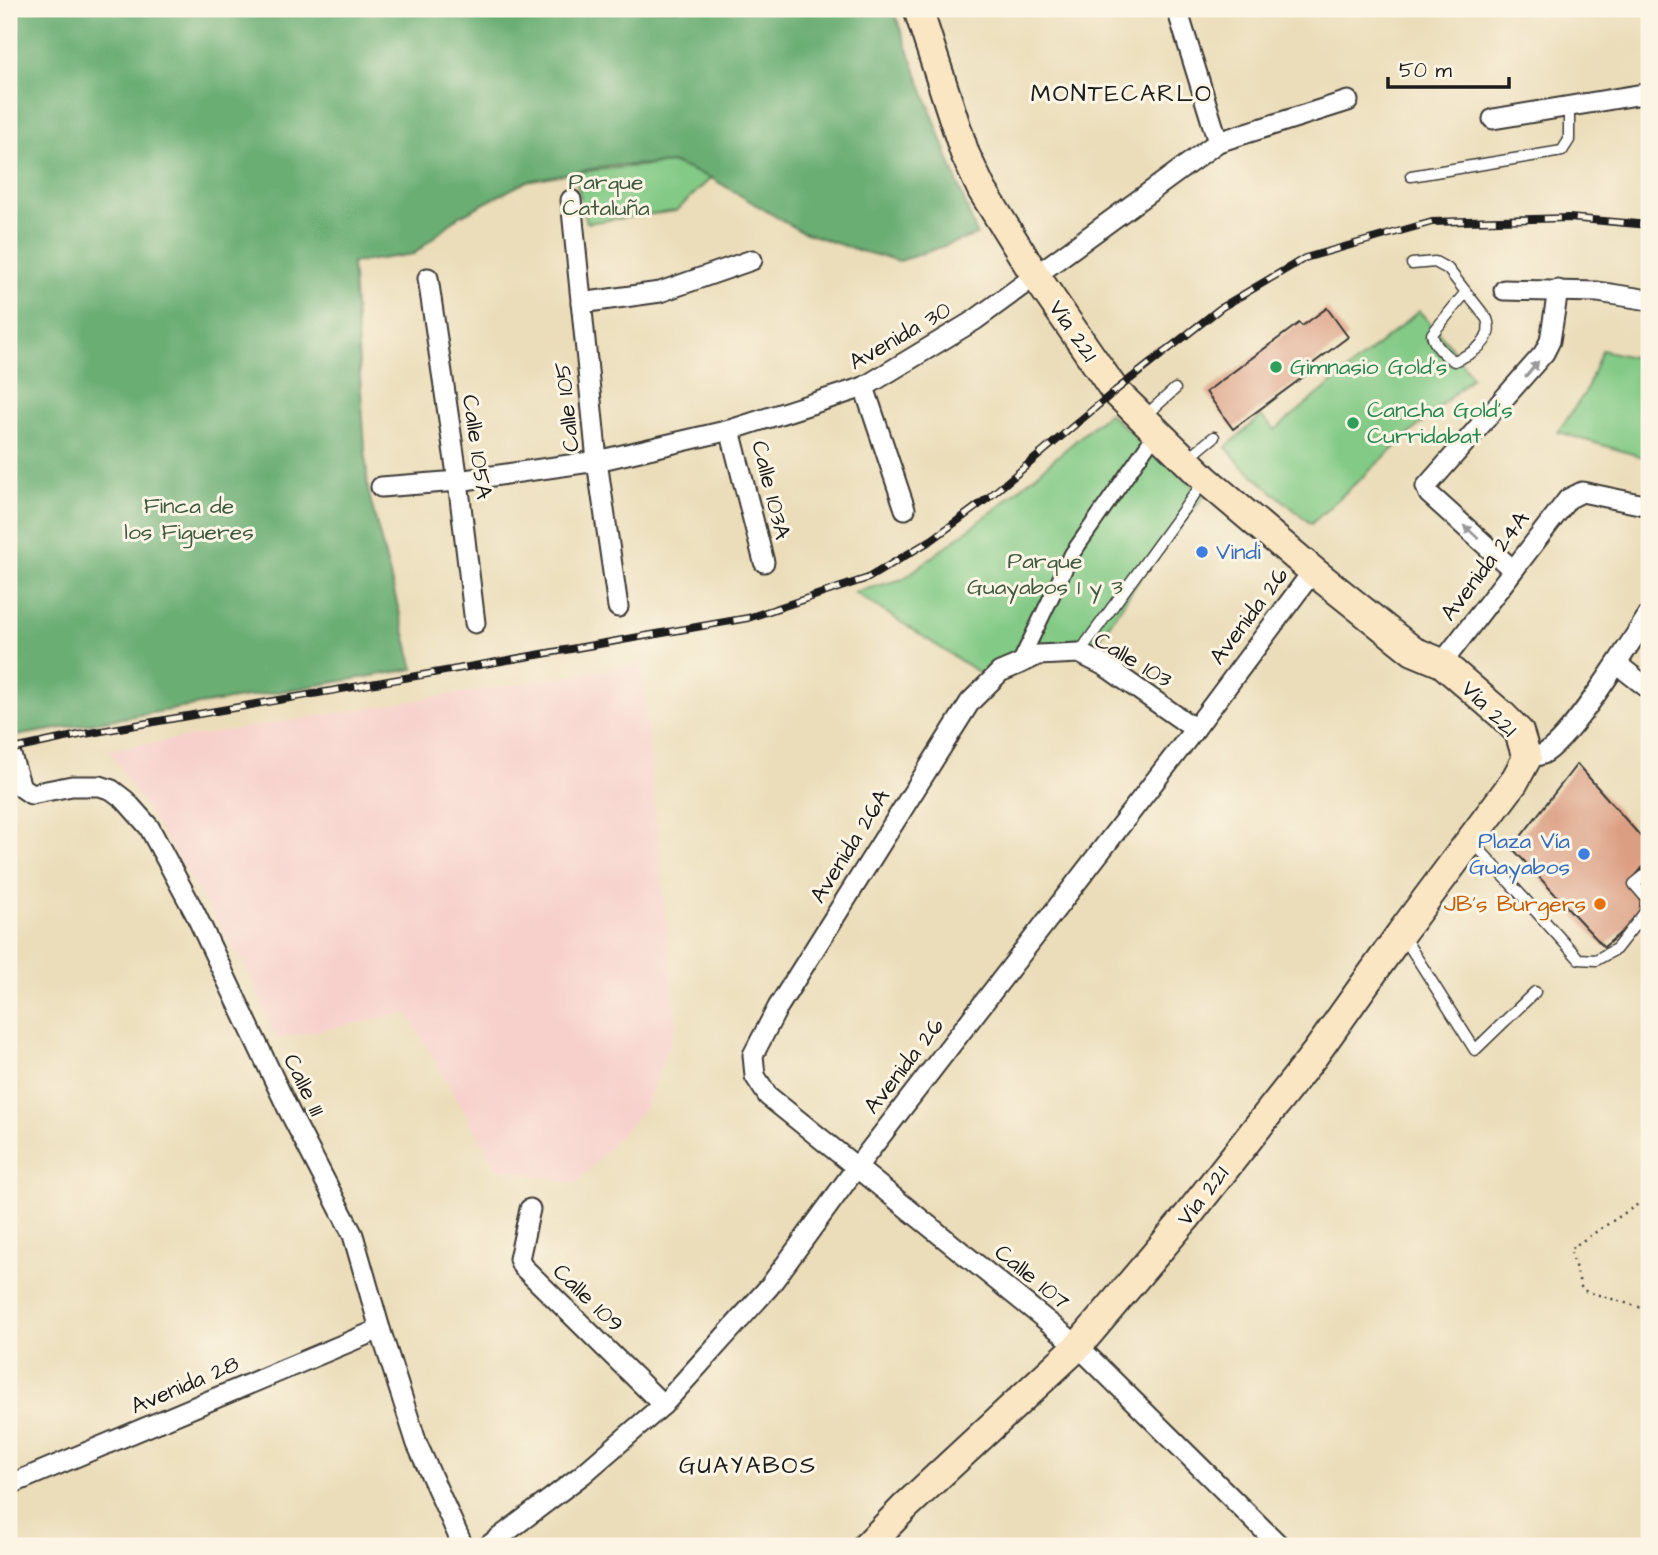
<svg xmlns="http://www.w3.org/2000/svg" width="1658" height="1555" font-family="'Architects Daughter',sans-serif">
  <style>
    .built { fill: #f7d0cc }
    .green { fill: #83ca86; stroke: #507351; stroke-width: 2 }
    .forest { fill: #6aae73; stroke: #436548; stroke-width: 2 }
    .building { fill: #db9e82 }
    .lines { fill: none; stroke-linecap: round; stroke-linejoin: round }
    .service-casing { stroke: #3b3934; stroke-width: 13 }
    .pedestrian-casing { stroke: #3b3934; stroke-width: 18 }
    .minor-casing { stroke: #3b3934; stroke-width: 23 }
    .secondary-casing { stroke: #3b3934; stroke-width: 32 }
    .path { stroke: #3b3934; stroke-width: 2.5; stroke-dasharray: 2 5; stroke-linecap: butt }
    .service { stroke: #fff; stroke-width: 10 }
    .pedestrian { stroke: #fff; stroke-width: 14 }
    .minor { stroke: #fff; stroke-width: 19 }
    .secondary { stroke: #fbe6c4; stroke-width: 28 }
    .rail-casing { stroke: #1c1c1c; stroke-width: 8 }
    .rail { stroke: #fcf5e5; stroke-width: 5; stroke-dasharray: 16; stroke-linecap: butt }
    .oneway { fill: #999 }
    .leisure-dot { fill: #2e9e5b; stroke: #fcf5e5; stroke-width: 2.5 }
    .shop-dot { fill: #3f7fe0; stroke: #fcf5e5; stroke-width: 2.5 }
    .food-dot { fill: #e8710a; stroke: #fcf5e5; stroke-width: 2.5 }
    .labels { text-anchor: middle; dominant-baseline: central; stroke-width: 6; stroke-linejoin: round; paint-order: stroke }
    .park-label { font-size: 23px; fill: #405941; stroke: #fcf5e5 }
    .street-label { font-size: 23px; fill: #1c1c1c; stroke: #fcf5e5 }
    .leisure-label { font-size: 23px; fill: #27864d; stroke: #fcf5e5; text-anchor: start }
    .shop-label { font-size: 23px; fill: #366cbe; stroke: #fcf5e5; text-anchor: start }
    .food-label { font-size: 23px; fill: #c56008; stroke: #fcf5e5; text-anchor: end }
    .neighbourhood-label { font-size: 24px; letter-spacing: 2px; fill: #1c1c1c; stroke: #fcf5e5 }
  </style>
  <rect width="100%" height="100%" fill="#fcf5e5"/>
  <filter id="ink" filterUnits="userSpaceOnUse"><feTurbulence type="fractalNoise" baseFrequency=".0143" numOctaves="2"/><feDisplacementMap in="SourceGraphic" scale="14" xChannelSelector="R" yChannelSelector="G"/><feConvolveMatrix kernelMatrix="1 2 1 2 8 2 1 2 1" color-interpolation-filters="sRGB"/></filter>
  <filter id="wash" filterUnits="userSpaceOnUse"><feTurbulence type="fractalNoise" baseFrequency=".00686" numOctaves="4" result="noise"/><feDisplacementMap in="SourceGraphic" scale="28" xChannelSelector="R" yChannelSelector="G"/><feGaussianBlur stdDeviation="1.57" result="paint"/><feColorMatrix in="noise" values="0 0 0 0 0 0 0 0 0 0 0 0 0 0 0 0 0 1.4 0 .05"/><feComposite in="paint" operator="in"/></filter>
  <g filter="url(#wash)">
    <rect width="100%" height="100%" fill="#ebddb9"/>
    <path class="built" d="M641,664L676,1025L646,1106L576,1184L497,1168L407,1013L276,1039L248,970L109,750Z"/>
    <g class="green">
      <path d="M673,163L711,178L676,211L587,223L574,172Z"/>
      <path d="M1419,311L1448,343L1472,377L1311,524L1242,466L1226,447L1261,416L1275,430Z"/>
      <path d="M1602,350L1649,361V459L1558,432L1586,391Z"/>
      <path d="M1108,413L1205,495L1142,576L1089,654L1045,655L992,681L854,592L903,579L998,507Z"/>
    </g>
    <path class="forest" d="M9,9H893L977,235L900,261L856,250L800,231L711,178L673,163L608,166L527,181L458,217L414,254L352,263L368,490L414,669L9,737Z"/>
    <g id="blocks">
      <g class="building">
        <path d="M1327,308L1348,337L1311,365L1314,369L1233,429L1206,392L1299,323L1302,326Z"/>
        <path d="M1577,764L1649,846V860L1632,880L1649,908L1604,947L1512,848Z"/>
      </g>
    </g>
  </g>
  <g filter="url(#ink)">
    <use href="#blocks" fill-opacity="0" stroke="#3b3934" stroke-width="2"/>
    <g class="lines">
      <g class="service-casing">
        <g id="service">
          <path d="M1411,176L1562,151L1569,140V107"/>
          <path d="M1412,264L1435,262L1448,269L1487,319C1495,341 1472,354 1454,361C1444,355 1434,345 1432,334L1466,292"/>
          <path d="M1145,416L1175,389"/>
          <path d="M1187,459L1214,437"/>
          <path d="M1079,653L1205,480"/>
          <path d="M1472,841L1579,959L1596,960L1616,949L1645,912L1646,898L1634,884L1649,872"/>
          <path d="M1403,936L1475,1050L1535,992"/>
        </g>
      </g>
      <g class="pedestrian-casing">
        <path id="pedestrian" d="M1019,664L1072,554L1156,433"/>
      </g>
      <g class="minor-casing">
        <g id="minor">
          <path d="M1177,9L1218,142"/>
          <path d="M1493,119L1649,93"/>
          <path d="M571,200L597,461L618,607"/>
          <path d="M428,278L458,481L475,623"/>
          <path d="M1504,290L1598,292L1649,300"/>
          <path d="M581,303L660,292L752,260"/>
          <path d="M864,387L905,509"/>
          <path d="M730,430L764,562"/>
          <path d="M381,487L458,481L597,461L730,430L864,387L975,320L1218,142L1348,101"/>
          <path d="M1513,570L1429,494L1426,487L1544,353L1550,341L1558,290"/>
          <path d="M1442,663L1568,499L1582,492L1649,506"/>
          <path d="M1617,664L1649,689"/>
          <path d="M1195,729L1105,666L1079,653L1038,655L1019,664L1000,672L970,702L778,1007L753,1055L755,1076L768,1096L1078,1346L1280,1546"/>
          <path d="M9,749L21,787L31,794L72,786H100L112,790L125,800L149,827L195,913L289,1111L353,1235L380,1329L417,1444L463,1546"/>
          <path d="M1527,758C1532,757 1538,756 1543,754C1570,741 1630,643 1649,614"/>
          <path d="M530,1209L519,1259L522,1266L663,1405"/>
          <path d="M9,1485L380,1329"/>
          <path d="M488,1546L582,1475L663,1405L769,1287L856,1168L1195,729L1313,571"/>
        </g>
      </g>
      <g class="secondary-casing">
        <path id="secondary" d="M867,1546L905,1507L1078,1346L1186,1218L1315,1054L1401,933L1514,782L1527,758L1519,732L1502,715L1442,663L1413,651L1313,571L1206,480L1115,391L1035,275L982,190L965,154L918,9"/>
      </g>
      <path class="path" d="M1649,1197L1570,1249L1582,1290L1649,1310"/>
      <use href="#service" class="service"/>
      <use href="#pedestrian" class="pedestrian"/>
      <use href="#minor" class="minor"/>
      <use href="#secondary" class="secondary"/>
      <g class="rail-casing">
        <path id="rail" d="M9,750L79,735L748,618L868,578L933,539L988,498L1115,391L1222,307L1305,258L1432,222L1569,218L1649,225"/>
      </g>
      <use href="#rail" class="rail"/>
    </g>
    <defs><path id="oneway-solid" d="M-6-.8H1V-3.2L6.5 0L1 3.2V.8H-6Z" transform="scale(1.75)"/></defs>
    <g class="oneway">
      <use href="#oneway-solid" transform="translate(1532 369) rotate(-50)"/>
      <use href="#oneway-solid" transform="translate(1471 532) rotate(-138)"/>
    </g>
  </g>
  <g class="leisure-dot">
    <circle cx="1276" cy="367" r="7"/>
    <circle cx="1353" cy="423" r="7"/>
  </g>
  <g class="shop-dot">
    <circle cx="1202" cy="552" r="7"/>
    <circle cx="1584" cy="854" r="7"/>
  </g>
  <circle class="food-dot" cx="1600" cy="904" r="7"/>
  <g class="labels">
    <g class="park-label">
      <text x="606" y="182">Parque<tspan x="606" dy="26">Cataluña</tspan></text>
      <text x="189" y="506">Finca de<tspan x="189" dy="26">los Figueres</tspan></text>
      <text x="1045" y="561">Parque<tspan x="1045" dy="26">Guayabos 1 y 3</tspan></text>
    </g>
    <g class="street-label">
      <text transform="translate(1073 331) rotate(56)">Vía 221</text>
      <text transform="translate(900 336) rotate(-30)">Avenida 30</text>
      <text transform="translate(567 407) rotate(-96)">Calle 105</text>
      <text transform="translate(477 447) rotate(82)">Calle 105A</text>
      <text transform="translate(771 490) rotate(76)">Calle 103A</text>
      <text transform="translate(1485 566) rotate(-53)">Avenida 24A</text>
      <text transform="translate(1249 616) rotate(-53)">Avenida 26</text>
      <text transform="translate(1133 660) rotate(31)">Calle 103</text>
      <text transform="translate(1489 709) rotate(45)">Vía 221</text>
      <text transform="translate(850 846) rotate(-58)">Avenida 26A</text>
      <text transform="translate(904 1066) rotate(-52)">Avenida 26</text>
      <text transform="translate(304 1085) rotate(64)">Calle 111</text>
      <text transform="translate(1203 1196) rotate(-52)">Vía 221</text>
      <text transform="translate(1032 1277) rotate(39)">Calle 107</text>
      <text transform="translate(588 1298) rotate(44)">Calle 109</text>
      <text transform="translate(185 1385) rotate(-23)">Avenida 28</text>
    </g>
    <g class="leisure-label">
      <text x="1290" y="367">Gimnasio Gold's</text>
      <text x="1367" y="410">Cancha Gold's<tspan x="1367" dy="26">Curridabat</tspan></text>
    </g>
    <g class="shop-label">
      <text x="1216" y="552">Vindi</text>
      <text x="1570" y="841" text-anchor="end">Plaza Vía<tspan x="1570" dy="26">Guayabos</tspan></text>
    </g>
    <g class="food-label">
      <text x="1586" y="904">JB's Burgers</text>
    </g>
    <g class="neighbourhood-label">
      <text x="1122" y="94">MONTECARLO</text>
      <text x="748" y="1466">GUAYABOS</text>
    </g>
  </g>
  <rect width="1658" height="1555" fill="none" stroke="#fcf5e5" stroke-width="35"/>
  <path d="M1388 77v10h121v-10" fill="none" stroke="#1c1c1c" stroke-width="3.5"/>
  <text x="1399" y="77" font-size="21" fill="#1c1c1c" stroke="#fcf5e5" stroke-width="5" paint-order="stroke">50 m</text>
</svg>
